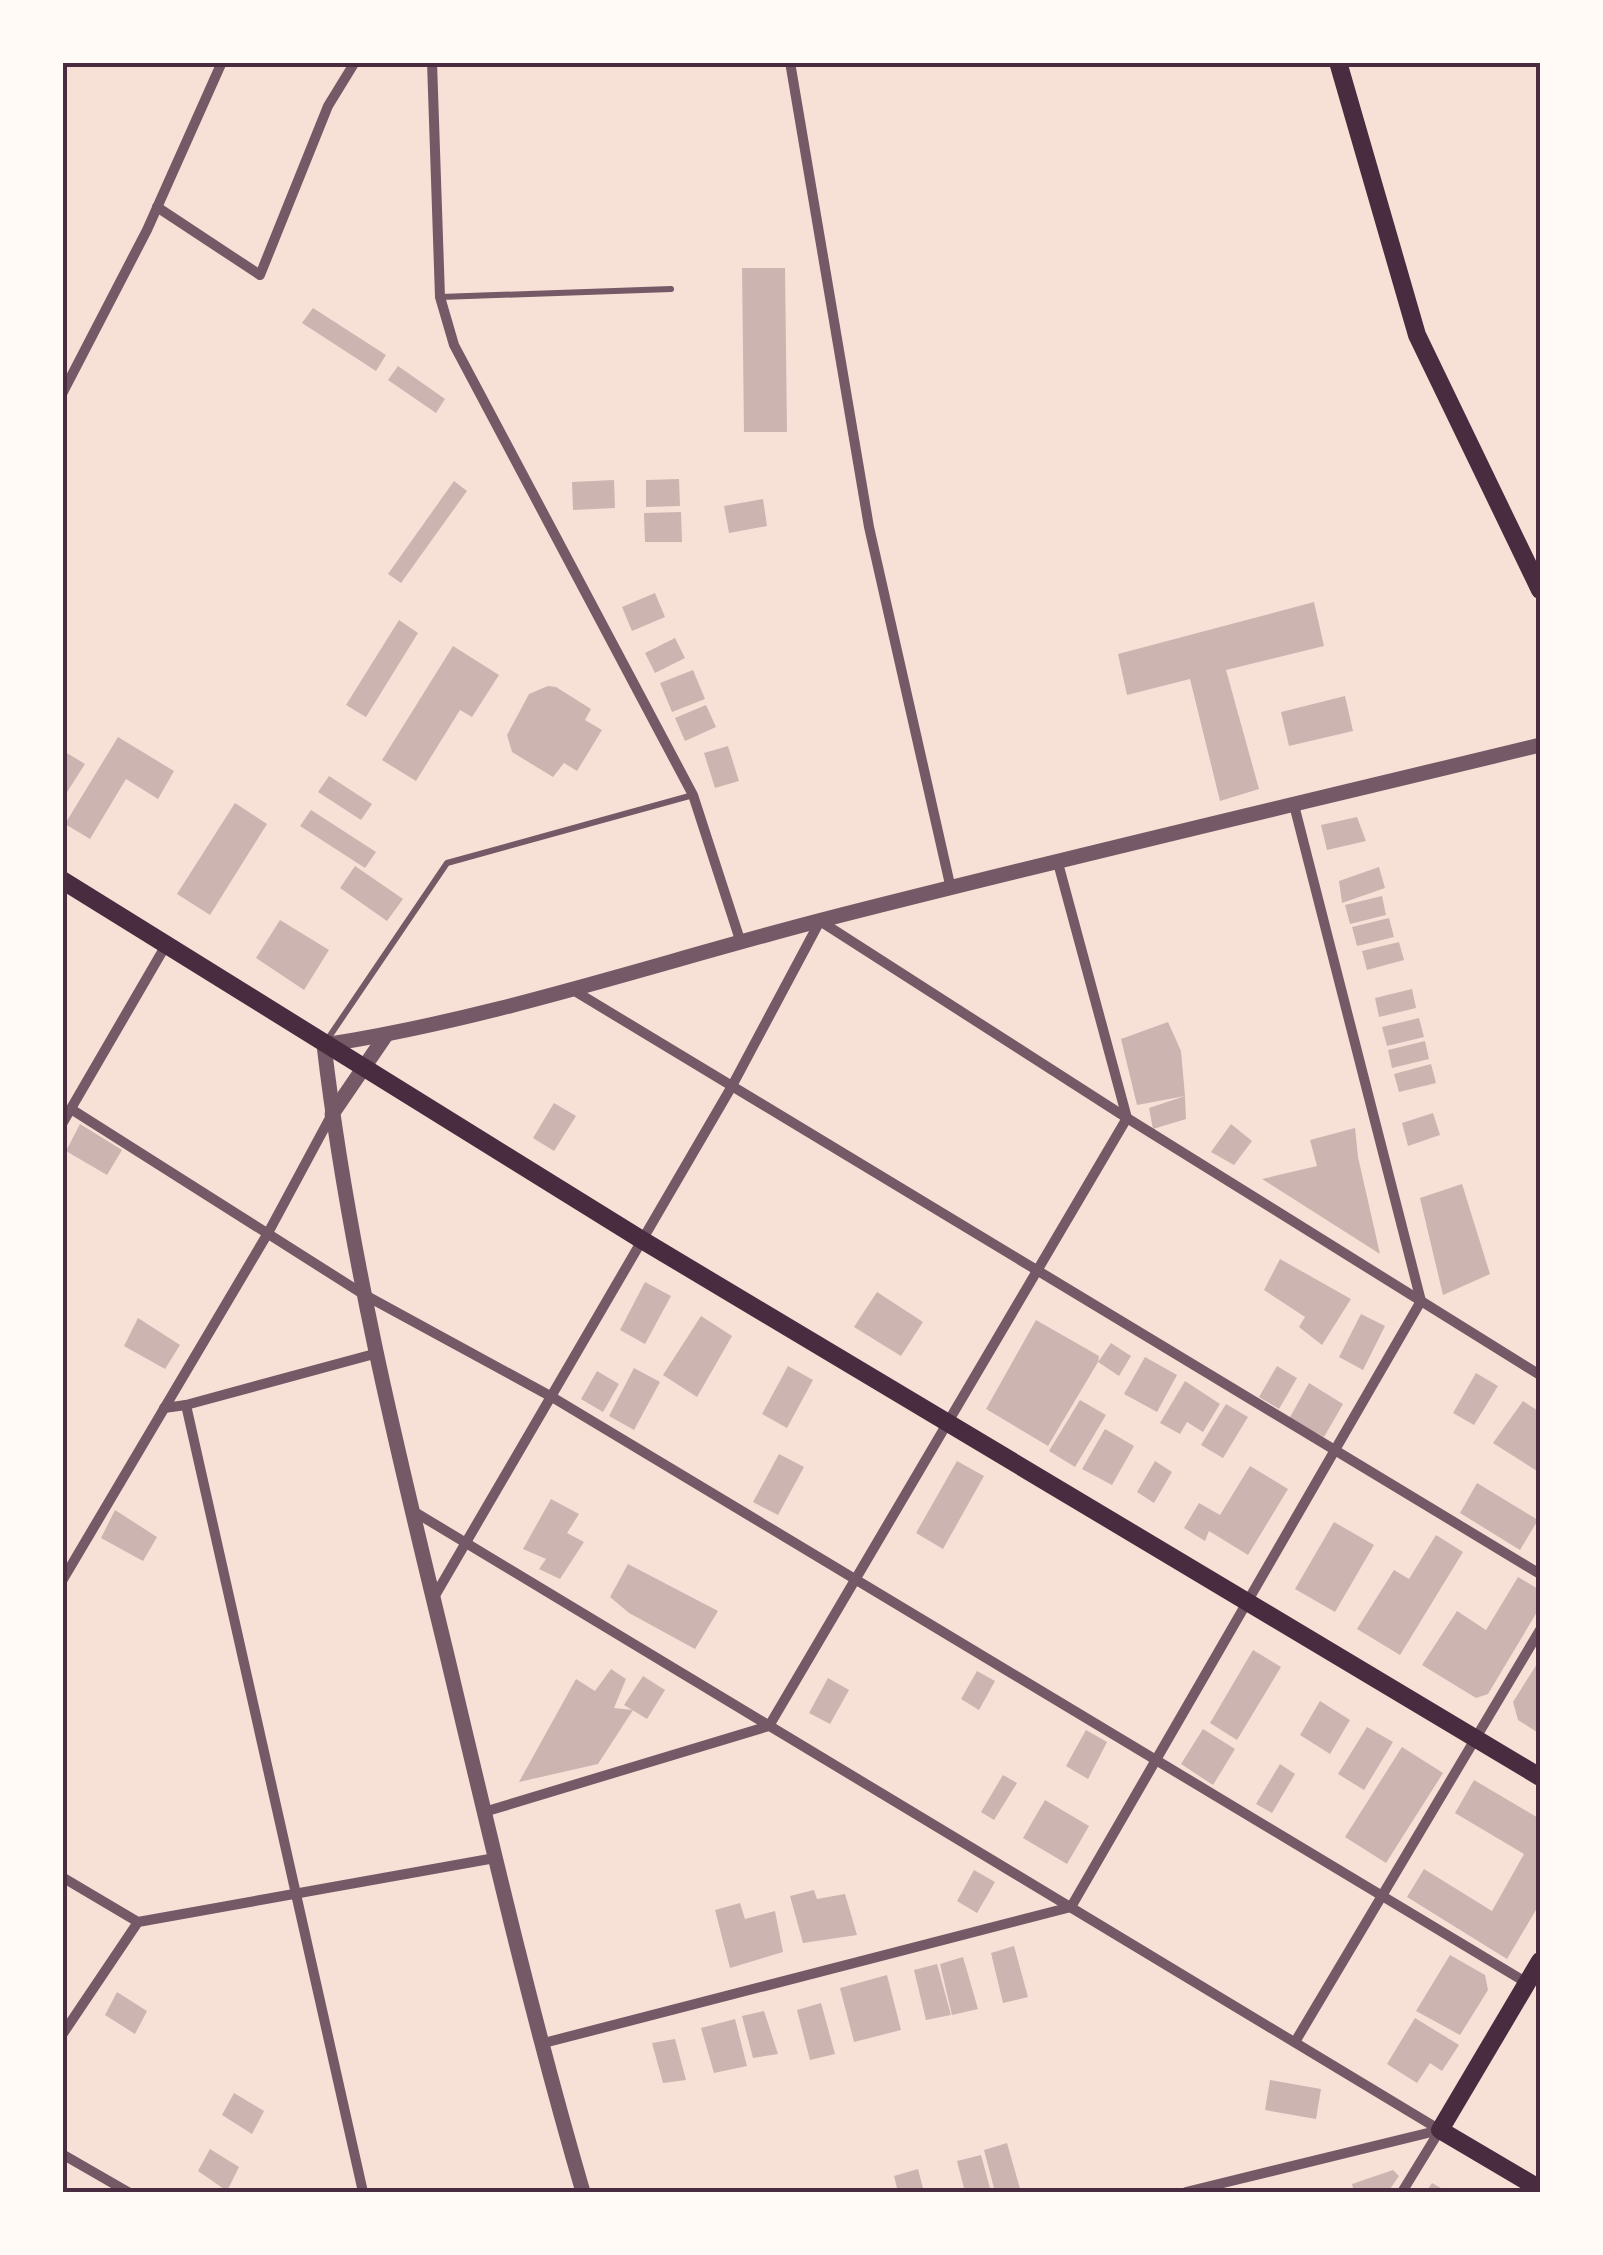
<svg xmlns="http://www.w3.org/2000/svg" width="1603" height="2255" font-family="Quicksand,sans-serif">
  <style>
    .building { fill: #ccb4b1 }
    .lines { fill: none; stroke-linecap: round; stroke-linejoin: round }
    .service { stroke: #755966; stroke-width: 6 }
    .minor { stroke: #755966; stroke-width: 10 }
    .tertiary { stroke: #755966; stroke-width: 15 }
    .secondary { stroke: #4a2c40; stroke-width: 18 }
    .neatline { fill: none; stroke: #4a2c40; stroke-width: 4 }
  </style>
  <rect width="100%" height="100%" fill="#f7e1d7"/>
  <g class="building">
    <path d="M742,268H785L787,432H744Z"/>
    <path d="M313,308L386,355L376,371L302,323Z"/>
    <path d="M398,366L445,399L436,413L388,380Z"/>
    <path d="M679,479L680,506L646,507V480Z"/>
    <path d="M614,480L615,508L573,510L572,482Z"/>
    <path d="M454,481L467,491L401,583L388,574Z"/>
    <path d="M763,499L767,526L729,533L724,506Z"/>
    <path d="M681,512L682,542H645L644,513Z"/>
    <path d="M655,593L665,617L632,631L622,607Z"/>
    <path d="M1314,602L1324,646L1226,670L1259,789L1220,801L1190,679L1127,695L1118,654Z"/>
    <path d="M399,620L418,633L366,717L346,705Z"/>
    <path d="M675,638L685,658L655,673L645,653Z"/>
    <path d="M453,646L499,675L472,717L460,710L416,781L382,760Z"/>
    <path d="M693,670L705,699L672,712L660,683Z"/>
    <path d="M548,686L556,687L591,709L585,720L602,730L577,771L564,763L553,777L512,752L507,735L529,694Z"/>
    <path d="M1345,696L1353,731L1289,746L1281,712Z"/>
    <path d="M706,705L716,727L685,741L675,718Z"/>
    <path d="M118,737L174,771L158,799L126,779L90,839L65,824Z"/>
    <path d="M728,746L739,781L715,788L704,753Z"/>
    <path d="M62,750L85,764L62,800Z"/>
    <path d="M329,776L372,804L361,820L318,792Z"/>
    <path d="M235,803L267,824L210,915L177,894Z"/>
    <path d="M311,810L376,852L365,868L300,826Z"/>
    <path d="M1357,817L1366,841L1327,850L1321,825Z"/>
    <path d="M355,866L403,899L387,921L340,888Z"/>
    <path d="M1379,867L1385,888L1342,903L1339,881Z"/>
    <path d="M1382,896L1386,915L1350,924L1345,905Z"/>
    <path d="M1389,918L1394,937L1357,946L1352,927Z"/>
    <path d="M280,920L329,950L304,990L256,958Z"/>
    <path d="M1399,942L1404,960L1367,970L1362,951Z"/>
    <path d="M1412,989L1416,1008L1379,1017L1375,998Z"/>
    <path d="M1419,1018L1424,1037L1387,1046L1382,1027Z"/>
    <path d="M1168,1022L1181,1051L1185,1096L1186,1119L1153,1129L1149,1108L1185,1096L1137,1105L1121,1039Z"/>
    <path d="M1425,1041L1429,1059L1392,1068L1388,1050Z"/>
    <path d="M1431,1064L1436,1083L1399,1092L1394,1074Z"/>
    <path d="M554,1103L576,1116L554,1151L533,1138Z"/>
    <path d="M1433,1113L1440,1135L1408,1146L1402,1123Z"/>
    <path d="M80,1124L122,1150L107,1175L66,1151Z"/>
    <path d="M1231,1124L1252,1141L1234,1165L1211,1152Z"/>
    <path d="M1355,1128L1358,1157L1380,1254L1262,1179L1317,1166L1310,1140Z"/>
    <path d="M1462,1184L1490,1274L1443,1295L1420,1198Z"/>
    <path d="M1280,1259L1351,1299L1322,1345L1299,1327L1305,1317L1264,1290Z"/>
    <path d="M645,1282L671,1296L645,1344L620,1330Z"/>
    <path d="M877,1292L923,1322L901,1356L854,1327Z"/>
    <path d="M1361,1314L1385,1326L1363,1370L1339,1357Z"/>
    <path d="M701,1316L732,1336L697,1397L663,1375Z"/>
    <path d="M138,1318L180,1345L165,1369L124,1346Z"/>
    <path d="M1036,1320L1099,1356L1098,1362L1111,1343L1131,1356L1119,1376L1098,1362L1048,1446L986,1409Z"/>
    <path d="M1145,1357L1177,1375L1157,1412L1124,1394Z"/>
    <path d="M788,1366L813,1380L787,1428L762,1414Z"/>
    <path d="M1277,1366L1297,1378L1279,1409L1259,1397Z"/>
    <path d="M634,1368L660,1382L634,1430L609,1416Z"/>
    <path d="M597,1371L619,1384L603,1412L581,1399Z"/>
    <path d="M1476,1373L1498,1386L1474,1425L1453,1413Z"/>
    <path d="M1185,1381L1220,1404L1203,1432L1187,1422L1180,1434L1160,1423Z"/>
    <path d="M1309,1383L1343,1404L1324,1437L1289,1419Z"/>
    <path d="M1080,1400L1106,1415L1075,1467L1049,1451Z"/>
    <path d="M1523,1401L1540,1412V1473L1493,1443Z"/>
    <path d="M1226,1404L1248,1417L1223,1458L1201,1445Z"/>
    <path d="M1105,1429L1134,1446L1112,1485L1082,1469Z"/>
    <path d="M779,1454L804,1467L778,1515L753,1502Z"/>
    <path d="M957,1461L984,1476L943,1549L916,1533Z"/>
    <path d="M1155,1461L1172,1472L1154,1503L1137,1492Z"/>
    <path d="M1250,1466L1288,1489L1248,1555L1209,1531L1205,1541L1184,1528L1199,1503L1220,1515Z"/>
    <path d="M1477,1483L1538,1520L1520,1550L1460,1513Z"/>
    <path d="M551,1499L579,1514L567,1533L584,1542L560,1579L539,1569L546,1559L523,1549Z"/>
    <path d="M115,1510L157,1537L143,1561L101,1538Z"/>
    <path d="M1334,1522L1374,1545L1335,1612L1295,1589Z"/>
    <path d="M1436,1535L1463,1552L1400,1655L1357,1629L1394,1570L1409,1579Z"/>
    <path d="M628,1564L718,1611L695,1649L629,1613L610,1597Z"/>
    <path d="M1518,1577L1538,1589L1540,1607L1488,1694L1476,1698L1422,1665L1457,1611L1486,1630Z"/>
    <path d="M1253,1650L1281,1667L1237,1740L1210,1723Z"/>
    <path d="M1540,1659V1734L1518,1720L1513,1702Z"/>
    <path d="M611,1669L626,1679L614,1708L633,1710L598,1764L519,1782L576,1679L595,1691Z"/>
    <path d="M977,1671L995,1681L979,1710L961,1699Z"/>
    <path d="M643,1676L665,1690L647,1719L624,1705Z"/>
    <path d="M828,1678L849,1690L830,1724L809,1713Z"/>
    <path d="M1320,1701L1350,1720L1330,1754L1300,1735Z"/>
    <path d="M1367,1727L1393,1742L1364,1790L1338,1774Z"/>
    <path d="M1203,1729L1235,1749L1213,1785L1181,1764Z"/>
    <path d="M1086,1730L1107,1742L1088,1779L1066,1766Z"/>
    <path d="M1402,1747L1443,1773L1386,1863L1345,1837Z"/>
    <path d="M1280,1764L1295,1774L1272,1813L1256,1804Z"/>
    <path d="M1003,1775L1017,1783L994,1820L981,1812Z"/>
    <path d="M1474,1780L1540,1819V1903L1507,1959L1407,1897L1424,1869L1492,1911L1524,1854L1455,1813Z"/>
    <path d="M1045,1800L1089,1826L1067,1864L1023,1838Z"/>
    <path d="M974,1870L995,1882L977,1913L957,1901Z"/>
    <path d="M814,1890L817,1899L845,1894L857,1935L803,1943L790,1896Z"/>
    <path d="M740,1903L745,1919L775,1911L783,1952L730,1968L715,1910Z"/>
    <path d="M1014,1946L1028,1997L1003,2003L991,1953Z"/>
    <path d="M1450,1955L1485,1975L1488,1990L1460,2035L1416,2011Z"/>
    <path d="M963,1957L978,2009L952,2015L940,1964Z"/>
    <path d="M937,1964L951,2015L926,2020L914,1970Z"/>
    <path d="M887,1975L901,2030L854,2042L840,1988Z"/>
    <path d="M117,1992L147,2011L135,2034L105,2015Z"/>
    <path d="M821,2003L835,2054L810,2060L797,2010Z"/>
    <path d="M764,2011L778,2054L753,2058L742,2016Z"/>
    <path d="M1415,2018L1459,2045L1442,2071L1430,2063L1417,2083L1387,2064Z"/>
    <path d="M735,2019L747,2066L714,2073L701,2028Z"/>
    <path d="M675,2039L686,2080L663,2083L652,2043Z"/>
    <path d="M1270,2080L1321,2089L1316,2119L1265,2110Z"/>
    <path d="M234,2093L264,2111L252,2134L222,2115Z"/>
    <path d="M1007,2143L1021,2192H995L984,2150Z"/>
    <path d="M210,2149L239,2167L227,2191L198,2171Z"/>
    <path d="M981,2155L991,2192H965L957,2161Z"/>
    <path d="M918,2169L924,2192H898L894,2176Z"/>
    <path d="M1393,2170L1399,2176L1388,2192H1354L1352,2184Z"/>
    <path d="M1432,2183L1448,2192H1426Z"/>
  </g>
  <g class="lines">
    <g class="service">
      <path d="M440,297L671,289"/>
      <path d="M327,1040L447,863L693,795"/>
    </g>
    <g class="minor">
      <path d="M432,62L440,297L454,345L693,795L741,943"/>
      <path d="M790,62L869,527L951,889"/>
      <path d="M157,207L260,275L328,106L355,62"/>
      <path d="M62,394L147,230L222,62"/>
      <path d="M573,990L1540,1574"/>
      <path d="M71,1109L363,1294L552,1397L1527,1983"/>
      <path d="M62,1124L166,945"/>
      <path d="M186,1405L363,2192"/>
      <path d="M164,1408L186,1405L374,1354"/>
      <path d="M413,1511L1440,2130"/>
      <path d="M62,1581L268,1233L332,1114"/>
      <path d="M433,1599L732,1086L820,921L1127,1118L1540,1375"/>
      <path d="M484,1812L769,1726L1127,1118L1058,863"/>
      <path d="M62,1877L138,1922"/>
      <path d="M62,2035L138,1922L495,1858"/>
      <path d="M1295,2042L1540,1630"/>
      <path d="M540,2044L1071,1907L1421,1301L1294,805"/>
      <path d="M62,2154L128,2192"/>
      <path d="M1186,2192L1440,2130"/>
      <path d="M1402,2192L1440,2130"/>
    </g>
    <g class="tertiary">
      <path d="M332,1114L386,1035"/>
      <path d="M583,2192C531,2014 489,1832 446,1651C397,1450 348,1250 324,1045C493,1019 656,963 822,920C1060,859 1301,803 1540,745"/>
    </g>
    <g class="secondary">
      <path d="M1338,62L1417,335L1540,590"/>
      <path d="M62,880L642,1240L1540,1777"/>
      <path d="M1540,1961L1440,2130L1540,2189"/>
    </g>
  </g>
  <rect width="1603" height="2255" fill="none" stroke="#fffaf5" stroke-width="130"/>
  <rect x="65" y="65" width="1473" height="2125" class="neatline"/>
</svg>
